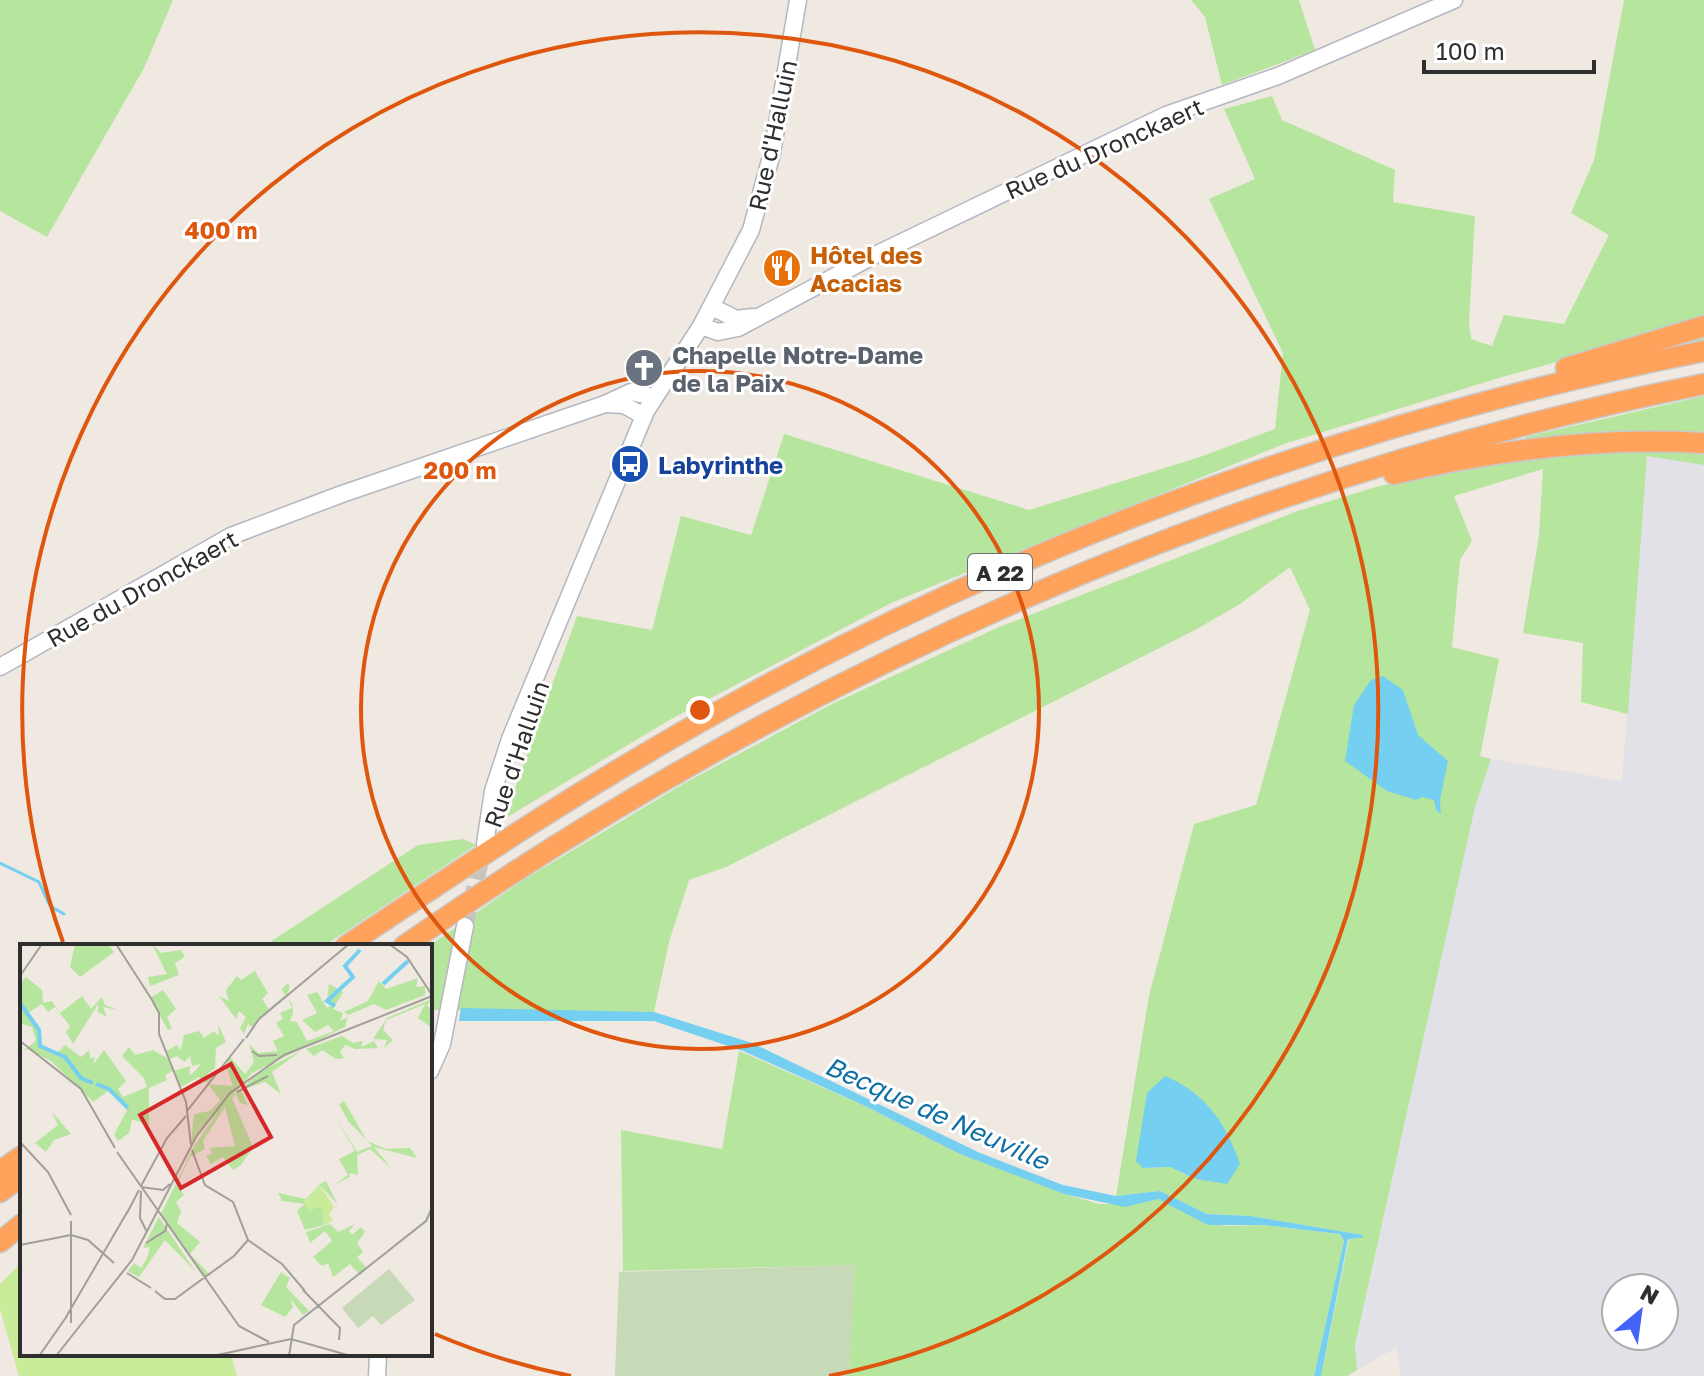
<svg xmlns="http://www.w3.org/2000/svg" width="1704" height="1376" font-family="'Golos Text',sans-serif">
  <style>
    .industrial { fill: #e3e1e8; fill-rule: evenodd }
    .green { fill: #b6e59e; fill-rule: evenodd }
    .cemetery { fill: #c8d9b8 }
    .pitch { fill: #c9ec9a }
    .water { fill: #75cff0 }
    .lines { fill: none; stroke-linecap: round; stroke-linejoin: round }
    .stream { stroke: #75cff0; stroke-width: 3 }
    .secondary-tunnel { stroke: #c8c4bd; stroke-width: 16; stroke-dasharray: 16 8; stroke-linecap: butt }
    .secondary-casing { stroke: #b4b7c1; stroke-width: 19 }
    .highway-casing { stroke: #c9c9c9; stroke-width: 23 }
    .secondary { stroke: #fff; stroke-width: 16 }
    .highway { stroke: #ffa35c; stroke-width: 20 }
    .ring { fill: none; stroke: #df570e; stroke-width: 4 }
    .labels { text-anchor: middle; dominant-baseline: central; stroke-width: 6; stroke-linejoin: round; paint-order: stroke }
    .shield { fill: #fff; stroke: #6d6d6d; stroke-width: 2 }
    .shield-label { font-size: 22px; font-weight: bold; fill: #2e2e2e }
    .street-label { font-size: 24px; fill: #2e2e2e; stroke: #fff }
    .food-label { font-size: 24px; font-weight: bold; fill: #c56008; stroke: #fff; text-anchor: start }
    .worship-label { font-size: 24px; font-weight: bold; fill: #5b616d; stroke: #fff; text-anchor: start }
    .transit-label { font-size: 24px; font-weight: bold; fill: #164399; stroke: #fff; text-anchor: start }
    .water-label { font-size: 26px; font-style: italic; fill: #0d6fa3; stroke: #fff }
    .inset-river { fill: none; stroke: #75cff0; stroke-width: 4 }
    .inset-road { fill: none; stroke: #a29e99; stroke-width: 2 }
    .view { fill: #d62828; fill-opacity: 0.15; stroke: #d62828; stroke-width: 4 }
    .inset-edge { fill: none; stroke: #2e2e2e; stroke-width: 4 }
    .centre { fill: #df570e; stroke: #fff; stroke-width: 4 }
    .ring-label { font-size: 24px; text-anchor: middle; font-weight: bold; fill: #df570e; stroke: #fff; stroke-width: 6; stroke-linejoin: round; paint-order: stroke }
  </style>
  <rect width="100%" height="100%" fill="#efe9e1"/>
  <path class="industrial" d="M1647,455L1704,465V1376H1401L1397,1347L1357,1370L1355,1345L1475,807L1491,759L1622,781ZM1616,1288H1664V1336H1616Z"/>
  <g class="green">
    <path d="M0,0H173L144,68L47,237L0,211Z"/>
    <path d="M1191,0H1299L1315,50L1222,85L1205,17Z"/>
    <path d="M1624,0H1704V340L1684,343L1680,328L1502,377L1284,444L891,603L673,718L504,819L577,616L652,630L681,516L751,535L784,434L1029,510L1200,457L1275,429L1283,353L1209,199L1255,179L1224,109L1272,96L1282,120L1395,170L1393,202L1475,216L1469,323L1471,339L1492,346L1504,315L1564,324L1609,235L1571,213L1594,160Z"/>
    <path d="M1704,396V465L1647,456L1628,714L1581,702L1583,643L1523,633L1539,535L1543,469L1454,496L1472,541L1460,560L1452,647L1499,659L1480,756L1491,759L1475,807L1355,1345L1357,1370L1347,1376H1321L1349,1239L1361,1238L1363,1235L1251,1216L1207,1214L1160,1191L1116,1196L1149,996L1194,824L1256,805L1310,610L1290,567L1240,604L1197,629L726,867L689,880L669,942L654,1012L430,1010L429,946L520,882L683,784L832,704L999,627L1298,511L1379,486L1529,457L1525,437ZM1147,1093L1196,1179L1170,1167L1143,1168Z"/>
    <path d="M463,839L476,845L324,946H264L418,845Z"/>
    <path d="M739,1051L861,1104L960,1154L1065,1194L1099,1204H1137L1158,1199L1224,1226L1264,1225L1340,1234L1344,1241L1314,1376H849L854,1265L623,1271L621,1130L722,1149Z"/>
  </g>
  <path class="cemetery" d="M855,1265L849,1376H615L619,1272Z"/>
  <path class="pitch" d="M22,1262V1354H231L237,1376H19L0,1309V1284Z"/>
  <g class="water">
    <path d="M1383,676L1403,690L1418,735L1448,761L1440,800L1441,814L1436,810L1434,800L1422,797L1416,800L1387,791L1345,761L1354,705L1371,680Z"/>
    <path d="M461,1008L654,1012L752,1043L980,1153L1063,1185L1116,1196L1160,1191L1207,1214L1251,1216L1363,1235L1362,1238L1348,1239L1321,1376H1314L1344,1241L1340,1234L1264,1225H1208L1158,1199L1125,1207L1064,1194L960,1154L861,1104L743,1051L654,1021H459Z"/>
    <path d="M1165,1076C1206,1093 1226,1124 1240,1164L1227,1184L1196,1179L1170,1167L1143,1168L1136,1161L1147,1093Z"/>
  </g>
  <g class="lines">
    <path class="stream" d="M0,863L39,882L50,906L64,914"/>
    <path class="secondary-tunnel" d="M465,926L484,849"/>
    <g class="secondary-casing">
      <g id="secondary">
        <path d="M712,307L736,319L753,317"/>
        <path d="M701,326L718,332L738,328L871,257L1166,115L1278,76L1454,0"/>
        <path d="M605,404L624,405L644,416"/>
        <path d="M0,667L231,536L342,494L605,404L631,392L654,397"/>
        <path d="M485,844L493,791L510,739L646,411L701,326L751,230L772,153L798,0"/>
        <path d="M430,1071L442,1044L465,926"/>
        <path d="M377,1376L378,1354"/>
      </g>
    </g>
    <g class="highway-casing">
      <g id="highway">
        <path d="M1566,368L1704,326"/>
        <path d="M1394,474C1495,450 1600,437 1704,443"/>
        <path d="M346,946C477,858 608,771 747,696C1046,533 1371,417 1704,351"/>
        <path d="M404,946C796,673 1235,478 1704,384"/>
        <path d="M0,1171L22,1156"/>
        <path d="M0,1192L22,1176"/>
        <path d="M0,1242L22,1224"/>
      </g>
    </g>
    <use href="#secondary" class="secondary"/>
    <use href="#highway" class="highway"/>
  </g>
  <g class="ring">
    <circle cx="700" cy="710" r="339"/>
    <path d="M571 1376A678 678 0 0 1 435 1334M63 942A678 678 0 1 1 829 1376"/>
  </g>
  <defs>
    <g id="restaurant-disc" transform="scale(2)"><circle r="9.5" fill="#e8710a" stroke="#fff"/><path d="M-5-6h1v4h1v-4h1v4h1v-4h1v5L-1.5 .5V6h-2V.5L-5-1ZM5-6V6H3V1.5H1.5Q1.5-4 5-6Z" fill="#fff"/></g>
    <g id="church-disc" transform="scale(2)"><circle r="9.5" fill="#6b7280" stroke="#fff"/><path d="M-1.2-6h2.4v3.5h3.3v2.4h-3.3V6h-2.4V-.1h-3.3v-2.4h3.3Z" fill="#fff"/></g>
    <g id="bus-disc" transform="scale(2)"><circle r="9.5" fill="#1a4fb4" stroke="#fff"/><path d="M-5-6H5V4H4V6H2V4H-2V6H-4V4H-5ZM-3.5-4V0h7V-4ZM-3.5 1.2v1.5H-2V1.2ZM2 1.2v1.5H3.5V1.2Z" fill="#fff"/></g>
  </defs>
  <g fill-rule="evenodd">
    <use href="#restaurant-disc" x="782" y="268"/>
    <use href="#church-disc" x="644" y="368"/>
    <use href="#bus-disc" x="630" y="464"/>
  </g>
  <g class="labels">
    <rect class="shield" x="968" y="554" width="64" height="36" rx="6"/>
    <g class="shield-label">
      <text x="1000" y="572">A 22</text>
    </g>
    <g class="street-label">
      <text transform="translate(772 135) rotate(-78)">Rue d'Halluin</text>
      <text transform="translate(1104 148) rotate(-24)">Rue du Dronckaert</text>
      <text transform="translate(142 588) rotate(-29)">Rue du Dronckaert</text>
      <text transform="translate(516 754) rotate(-71)">Rue d'Halluin</text>
    </g>
    <g class="food-label">
      <text x="810" y="254">Hôtel des<tspan x="810" dy="28">Acacias</tspan></text>
    </g>
    <g class="worship-label">
      <text x="672" y="354">Chapelle Notre-Dame<tspan x="672" dy="28">de la Paix</tspan></text>
    </g>
    <g class="transit-label">
      <text x="658" y="464">Labyrinthe</text>
    </g>
    <g class="water-label">
      <text transform="translate(937 1113) rotate(24)">Becque de Neuville</text>
    </g>
  </g>
  <g transform="translate(20 944)">
    <rect width="412" height="412" fill="#efe9e1"/>
    <path d="M55,0H88L94,8L60,33L50,23ZM132,0L141,9L161,6L165,13L155,19L159,31L130,42L128,33L147,30ZM235,27L248,49L242,55L249,65L265,51L262,45L268,39L270,43L267,50L232,83L228,80L224,90L220,84L226,73L219,67L216,75L199,52L209,57L206,46L217,32L221,36ZM6,33L22,46L23,59L32,57L40,69L62,52L71,65L82,53L85,61L98,66L83,63L87,73L78,68V60L53,100L46,88L50,82L35,63L28,68L22,60L9,68L20,87L19,98L29,106L37,109L45,101L61,113L69,106L70,114L75,113L73,121L84,106L106,137L98,145L103,153L127,143L124,134L102,112L109,103L115,111L133,106L147,114L153,127L145,131L147,136L129,144V182L112,175L109,189L98,197L94,191L107,166L97,153L88,147L73,158L31,117L7,105L0,109L16,97L12,83L0,79V40ZM398,34L396,43L405,42V51L366,66L354,60L328,71L324,68L348,57L359,37L366,45ZM309,40L323,48L313,65L323,69L320,77L328,73L325,83L232,129L171,199L174,170L190,167L200,156L188,140L213,142L206,122L209,112L225,130L234,118L229,100L238,109L258,107L253,97L264,92L256,79L263,75L260,69L272,64L268,54L272,60L273,69L270,77L277,78L287,97L314,87L308,81L295,88L282,76L297,69L287,51L297,48L307,64L312,61L307,57ZM143,46L156,65L147,73L152,85L148,86L130,54ZM412,55L407,61L412,68V84L398,74L405,60L366,76L363,86L373,96L364,104L367,96L353,95L367,74ZM198,80L206,98L196,104L195,124L187,130L191,134L187,139L179,133L161,143L154,127L170,122V132L181,120L172,122L170,112L164,118L157,112L149,115L146,107L157,101L161,107L164,91L179,87L184,94L194,87L199,92ZM322,92L333,99L343,97L341,103L354,97L358,104L335,105L325,101L320,108L324,114L316,115L302,106L294,112L286,105ZM281,107L252,128L261,150L245,138L221,146L228,161L220,159L216,150L212,154L233,203L221,221L213,226L203,213L191,220L186,212L192,210L190,204L215,202L205,163L183,197L185,205L170,213L157,240L164,251L156,258L161,267L157,279L180,298L170,310L189,330L185,333L141,270L174,202L204,159L243,126ZM324,157L347,197L366,205L390,204L397,214L354,203L372,225L350,205L337,211L338,231L329,229L330,233L314,241L328,231L319,215L335,207L315,172L337,208L352,202L328,177L319,160ZM32,168L51,190L34,196L26,208L15,199L38,181ZM306,237L318,261L300,241L284,258L290,267L298,262L303,266L304,281L285,286L277,267L285,260L262,257L258,249L286,255L300,240ZM139,273L175,327L145,296L119,333L108,327L114,319L121,324L127,314L130,303L123,304ZM310,280L318,288L335,280L329,287L332,291L341,283L345,288L337,299L343,308L337,313L347,325L340,331L330,320L313,333L308,319L302,322L293,313L312,297L305,287L290,299L286,288ZM261,328L270,334L266,343L289,367L283,371L271,355L273,363L265,373L241,361Z" fill="#b6e59e"/>
    <path d="M369,325L395,356L361,381L353,372L338,384L322,364Z" fill="#c8d9b8"/>
    <path d="M300,241L314,263L309,270L313,277L304,281L303,266L298,262L290,268L284,258Z" fill="#c9ec9a"/>
    <path class="inset-river" d="M363,40L388,17M0,59L19,86L20,102L45,113L61,134L73,139M315,62L307,57L333,33L325,22L340,6M76,140L89,145L108,164"/>
    <path class="inset-road" d="M96,0L134,59M369,0L387,13L412,51M0,32L22,0M133,58L139,69V90L166,158L171,201M226,94L239,75L329,0M0,97L61,145L95,204M232,107L239,112L257,111M217,148L248,132M167,167L224,95M0,198L28,228L51,271M172,206L185,241L213,258L228,296L262,320L285,347M97,208L219,382M121,242L147,194L166,172M121,243L143,246L150,240M121,247L120,274L127,288M107,269L119,246M51,277V379M126,299L145,287L147,280M0,301L51,291L68,296L94,319M368,307L406,277L412,264M107,329L131,344M283,346L320,384L319,396M135,347L145,355H155L214,312L228,296M46,373L109,265M219,382L249,398M19,412L47,372M36,412L112,316L176,193L210,149L264,111L412,52M193,412L271,395L331,412M269,412L274,381L372,304"/>
    <path class="view" d="M211,120L251,193L161,244L120,171Z"/>
    <rect width="412" height="412" class="inset-edge"/>
  </g>
  <circle cx="700" cy="710" r="12" class="centre"/>
  <g class="ring-label">
    <text x="221" y="239">400 m</text>
    <text x="460" y="479">200 m</text>
  </g>
  <g transform="translate(1640 1312) rotate(29)"><circle r="38" fill="#ffffff" stroke="#ababab" stroke-width="2"/>
  <path d="M0-6L14 30L0 20L-14 30Z" fill="#4264fb"/>
  <text y="-12" font-size="22" font-weight="bold" text-anchor="middle" fill="#2e2e2e">N</text>
  </g>
  <path d="M1424 60v12h170v-12" fill="none" stroke="#2e2e2e" stroke-width="4"/>
  <text x="1436" y="60" font-size="24" fill="#2e2e2e" stroke="#ffffff" stroke-width="6" paint-order="stroke">100 m</text>
</svg>
